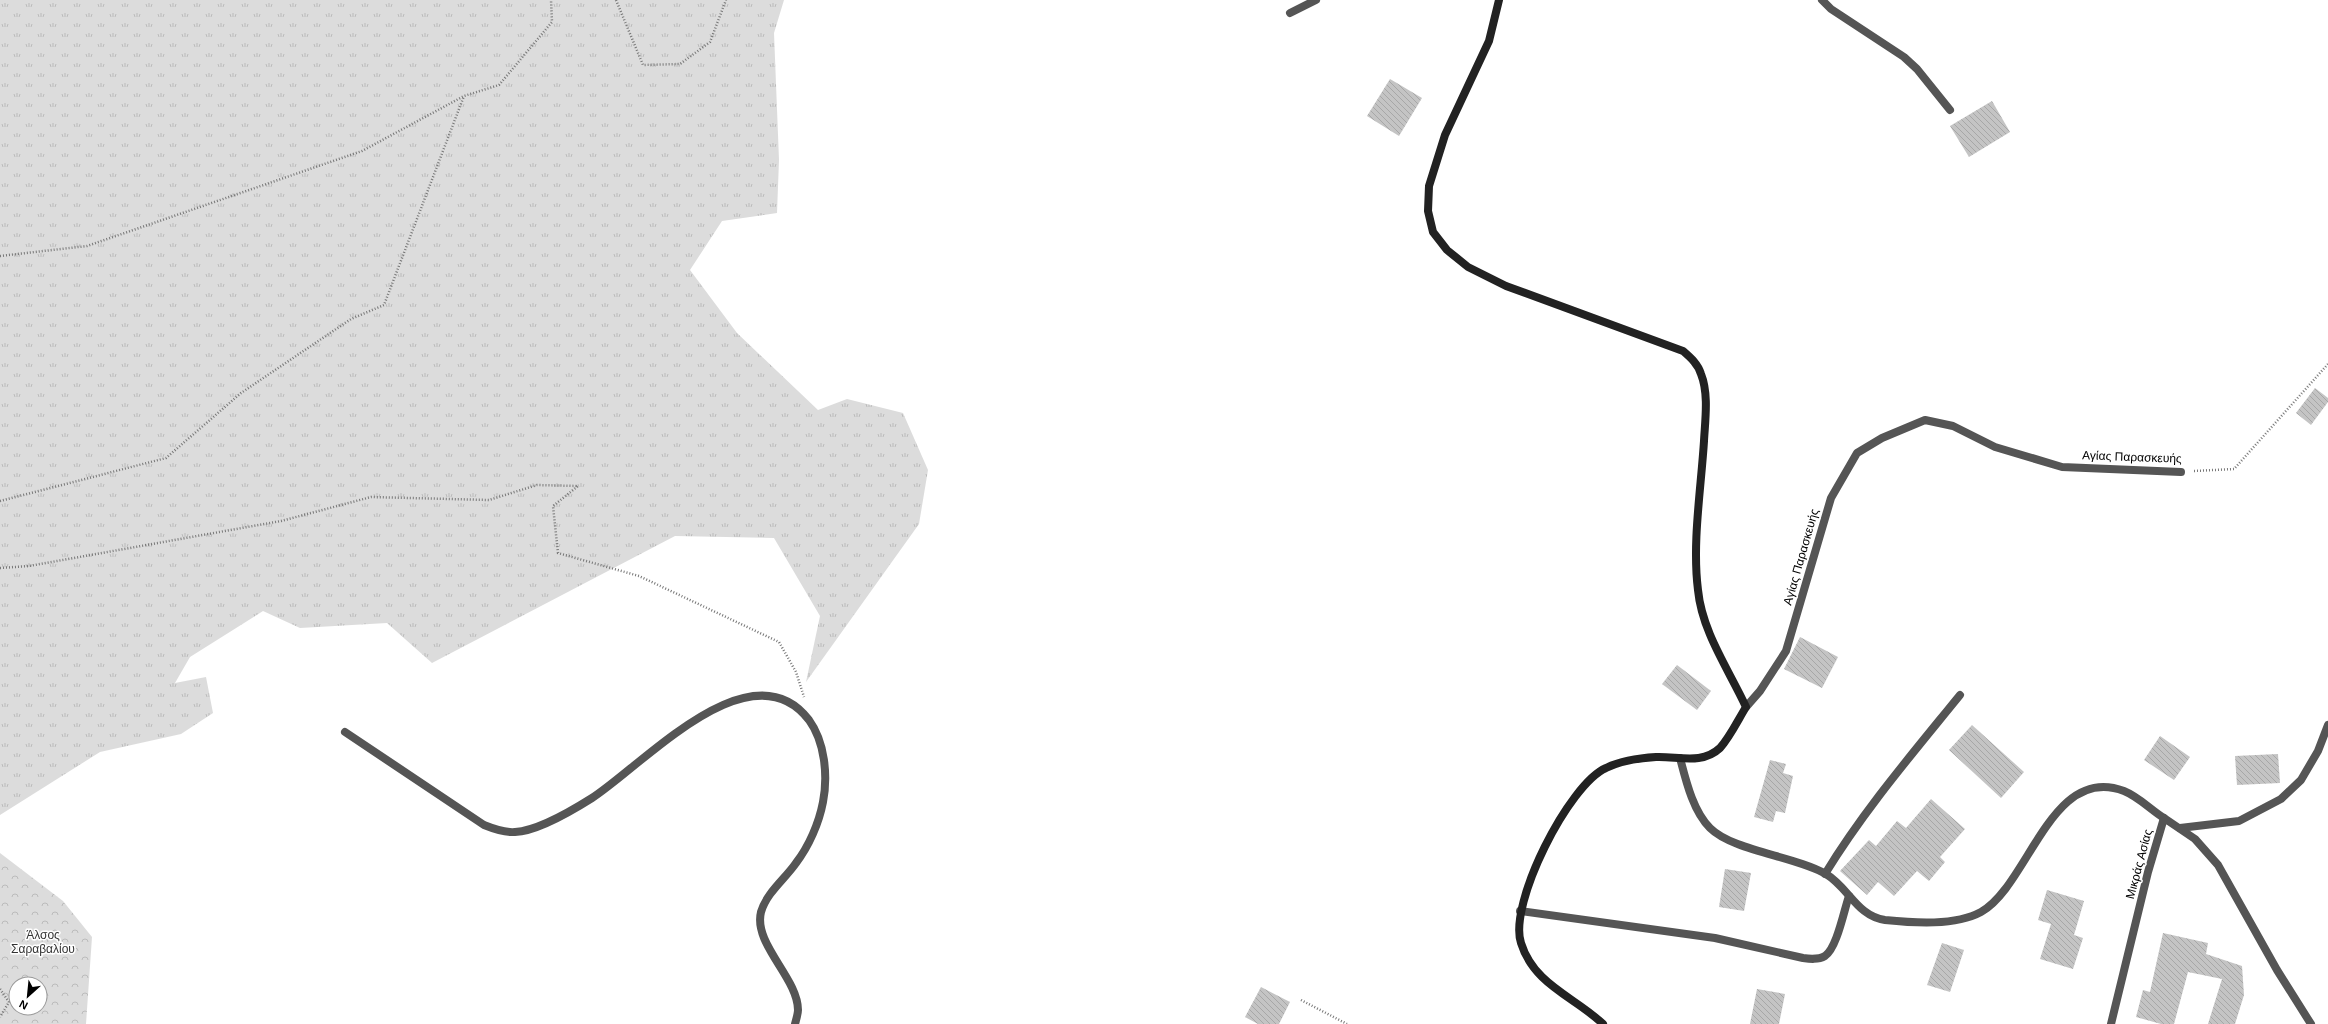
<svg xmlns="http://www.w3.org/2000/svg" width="2328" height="1024" font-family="Arial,sans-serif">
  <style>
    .grass { fill: url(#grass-tufts) }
    .forest { fill: url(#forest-crowns); fill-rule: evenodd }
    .building { fill: url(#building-back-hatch) }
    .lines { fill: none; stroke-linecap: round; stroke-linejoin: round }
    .path { stroke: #777; stroke-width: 2.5; stroke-dasharray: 1 2; stroke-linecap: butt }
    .lane { stroke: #555; stroke-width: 8 }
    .street { stroke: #555; stroke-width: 8 }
    .secondary { stroke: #222; stroke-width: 8 }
    .labels { text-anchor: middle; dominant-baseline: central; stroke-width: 3; stroke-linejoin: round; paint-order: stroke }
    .street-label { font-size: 12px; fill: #000; stroke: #fff }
    .park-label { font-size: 12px; fill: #333; stroke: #fff }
  </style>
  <defs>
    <pattern id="grass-tufts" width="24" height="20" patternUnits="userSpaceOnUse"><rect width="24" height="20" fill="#dcdcdc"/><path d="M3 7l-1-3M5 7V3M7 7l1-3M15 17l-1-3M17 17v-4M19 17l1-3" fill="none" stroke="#bbb"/></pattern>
    <pattern id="forest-crowns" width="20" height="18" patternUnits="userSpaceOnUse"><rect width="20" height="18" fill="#dcdcdc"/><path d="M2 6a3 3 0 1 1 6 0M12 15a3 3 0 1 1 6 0" fill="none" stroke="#bbb"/></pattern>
    <pattern id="building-back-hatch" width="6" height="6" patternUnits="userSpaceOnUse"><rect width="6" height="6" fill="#c4c4c4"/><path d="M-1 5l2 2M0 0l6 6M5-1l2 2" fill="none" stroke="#a7a7a7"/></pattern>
  </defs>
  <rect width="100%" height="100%" fill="#fff"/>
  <path class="grass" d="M0,0H784L774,33L779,160L777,213L722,221L690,270L737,333L818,410L847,399L903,413L928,470L919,524L806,682L820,616L774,538L675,536L432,663L387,623L300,628L263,611L190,657L175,683L206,677L213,713L181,734L100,752L0,815Z"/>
  <path class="forest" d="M0,853L63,901L92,937L86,1024H0ZM16,984H40V1008H16Z"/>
  <g class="building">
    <path d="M1390,79L1422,98L1399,136L1367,116Z"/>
    <path d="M1992,101L2010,132L1969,157L1950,126Z"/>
    <path d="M2315,388L2328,398V402L2311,425L2296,413Z"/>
    <path d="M1800,637L1838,657L1822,688L1784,669Z"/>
    <path d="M1677,665L1711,691L1697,710L1662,684Z"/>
    <path d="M1972,725L2024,772L2001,798L1949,750Z"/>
    <path d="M2160,736L2190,757L2174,780L2144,760Z"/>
    <path d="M2278,754L2280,783L2237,785L2235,756Z"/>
    <path d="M1770,760L1786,764L1783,773L1793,776L1785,813L1776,811L1773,822L1754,817Z"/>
    <path d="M1931,799L1965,829L1940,857L1945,862L1929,881L1917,871L1894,896L1878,882L1867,895L1840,871L1869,840L1876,846L1897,821L1906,828Z"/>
    <path d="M1725,869L1751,873L1744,911L1719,907Z"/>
    <path d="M2047,890L2084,901L2074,935L2083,938L2073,969L2040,959L2051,924L2038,920Z"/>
    <path d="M2163,933L2208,943L2206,954L2242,966L2244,995L2235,1024H2208L2222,979L2188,972L2174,1024H2161L2136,1017L2143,990L2150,992Z"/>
    <path d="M1942,943L1964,950L1950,992L1927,985Z"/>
    <path d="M1261,987L1290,1002L1279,1024H1258L1245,1017Z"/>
    <path d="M1757,989L1785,994L1779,1024H1750Z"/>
  </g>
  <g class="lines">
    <g class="path">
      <path d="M616,0L643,65L680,64L710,42L726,0"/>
      <path d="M0,256L87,246L362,151L464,96L499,85L552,22L551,0"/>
      <path d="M2194,471L2234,469L2328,364"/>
      <path d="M0,501L166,458L241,393L351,319L384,305L464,96"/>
      <path d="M0,568L29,566L281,521L371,497L489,500L537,485L578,486L553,506L558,553L639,576L779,642L796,672L804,697"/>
      <path d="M0,989L9,1002L0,1017"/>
      <path d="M1301,1000L1347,1024"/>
    </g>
    <g class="lane">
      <path d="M1822,0L1831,9L1904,57L1917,69L1950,110"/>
      <path d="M1290,13L1316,0"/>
      <path d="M345,732L484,825C494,829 505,833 515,832C537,831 573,810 592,798C642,766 751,644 809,720C825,742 828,776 823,802C819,823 809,846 796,863C785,879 767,892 761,912C753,944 798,978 798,1010C798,1014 796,1020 795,1024"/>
    </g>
    <g class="street">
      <path d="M1746,707L1760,691L1786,651L1831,498L1857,453L1882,438L1925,420L1953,426L1995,447L2062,467L2181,472"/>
      <path d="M1680,758C1686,781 1693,811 1710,828C1733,851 1795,856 1826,874C1849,888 1857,916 1885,920C1914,923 1955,926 1981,912C2029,885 2051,763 2124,791C2139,797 2151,810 2164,818"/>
      <path d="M2180,828L2239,821L2281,799L2301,780L2318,751L2328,725"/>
      <path d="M1825,874C1864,810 1913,753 1960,695"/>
      <path d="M1520,911L1715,938L1803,958C1810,959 1818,960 1825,956C1837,948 1844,910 1849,896"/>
      <path d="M2111,1024L2148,872L2164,818L2195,839L2218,865L2277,970L2311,1024"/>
    </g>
    <path class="secondary" d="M1499,0L1489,41L1445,135L1429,186L1428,211L1433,232L1447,250L1468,267L1506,286L1683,351C1691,358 1698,364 1701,374C1709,394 1705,421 1704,441C1701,489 1692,543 1698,590C1702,632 1729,670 1746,707C1738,720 1730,737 1720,748C1702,765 1678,756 1656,757C1639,758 1622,760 1606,768C1569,784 1508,904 1521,943C1534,985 1575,997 1603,1024"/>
  </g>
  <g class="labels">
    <g class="street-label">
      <text transform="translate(2132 457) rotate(2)">Αγίας Παρασκευής</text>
      <text transform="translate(1801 557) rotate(-74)">Αγίας Παρασκευής</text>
      <text transform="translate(2139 864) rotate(-75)">Μικράς Ασίας</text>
    </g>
    <g class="park-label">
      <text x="43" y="935">Άλσος<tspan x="43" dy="14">Σαραβαλίου</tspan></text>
    </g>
  </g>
  <g transform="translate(28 996) rotate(207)"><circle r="19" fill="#ffffff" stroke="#999999"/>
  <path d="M0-3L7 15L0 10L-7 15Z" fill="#000000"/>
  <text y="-6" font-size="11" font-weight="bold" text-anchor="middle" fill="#000000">N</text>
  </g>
</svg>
